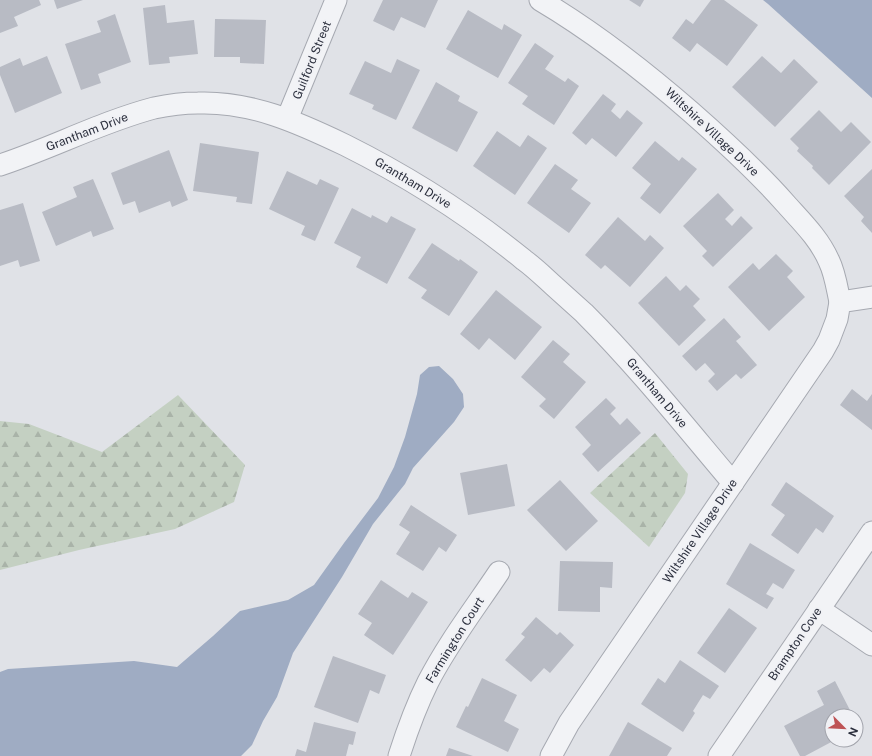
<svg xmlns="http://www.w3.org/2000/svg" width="872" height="756" font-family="'Public Sans',sans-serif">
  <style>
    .forest { fill: url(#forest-firs) }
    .water { fill: #9facc3 }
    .building { fill: #b8bbc4 }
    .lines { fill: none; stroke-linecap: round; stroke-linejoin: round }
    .minor-casing { stroke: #a6a9b1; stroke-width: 23 }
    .minor { stroke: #f2f3f6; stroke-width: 21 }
    .labels { text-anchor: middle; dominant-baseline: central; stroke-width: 3.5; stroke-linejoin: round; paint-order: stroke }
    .street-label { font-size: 12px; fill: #2b2f3d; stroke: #f0f1f5 }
  </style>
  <defs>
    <pattern id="forest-firs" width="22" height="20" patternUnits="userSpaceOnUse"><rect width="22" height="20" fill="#c4d0c2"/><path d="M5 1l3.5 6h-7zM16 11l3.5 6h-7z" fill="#a9b3a8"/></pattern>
  </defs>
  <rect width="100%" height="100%" fill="#e0e2e7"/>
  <g class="forest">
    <path d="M178,395L245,465L234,502L175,529L79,550L0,570V421L29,424L102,452Z"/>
    <path d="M655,433L688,474L685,493L649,547L590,493Z"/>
  </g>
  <g class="water">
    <path d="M763,0H872V98L768,4Z"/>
    <path d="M439,366L453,379L463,394L464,407L454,422L413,468L405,484L373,524L342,577L293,653L277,697L263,721L252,745L241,756H0V672L8,669L134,661L177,667L213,636L240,611L288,600L314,585L344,543L378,498L394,467L405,437L417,394L420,375L429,367Z"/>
  </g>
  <g class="building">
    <path d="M0,0H39L41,5L14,17L18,26L0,33Z"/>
    <path d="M54,0H83L57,9Z"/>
    <path d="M383,0H438L425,28L401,17L394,31L373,21Z"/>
    <path d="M629,0H644L640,7Z"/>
    <path d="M711,0H724L758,25L727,66L697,43L690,52L672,38L686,19L693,24Z"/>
    <path d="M165,5L167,23L194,20L198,54L169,57L170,63L149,65L143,8Z"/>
    <path d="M468,10L502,30L504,24L522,35L498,78L446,49Z"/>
    <path d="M115,14L131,62L98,74L101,83L81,90L65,44L101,32L97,21Z"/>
    <path d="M215,19L266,20L264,64L240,63V57H214Z"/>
    <path d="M535,43L554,56L545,69L565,82L568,78L579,86L554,125L522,104L528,96L508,83Z"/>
    <path d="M47,56L62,93L15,113L0,75V67L20,58L23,66Z"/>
    <path d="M762,56L781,73L794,59L818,82L775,127L732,87Z"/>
    <path d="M397,59L420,70L396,120L372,109L374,105L349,94L365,61L391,73Z"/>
    <path d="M436,82L460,96L458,101L478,112L457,152L412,128Z"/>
    <path d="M603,94L616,104L611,111L620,119L627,110L643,123L616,157L592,138L586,145L572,133Z"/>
    <path d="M819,110L841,132L851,122L871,142L829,185L812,168L813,166L797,151L799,148L790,139Z"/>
    <path d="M497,131L520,147L528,135L547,148L515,195L473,166Z"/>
    <path d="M655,141L679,161L682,157L697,169L660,214L640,198L651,184L632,168Z"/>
    <path d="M200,143L259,152L252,204L236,202L237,197L193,191Z"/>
    <path d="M169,150L188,200L172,207L170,201L139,213L135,201L123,205L111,173Z"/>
    <path d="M555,164L578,180L571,189L591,203L569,233L527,203Z"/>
    <path d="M872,169V233L861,221L864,217L844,196Z"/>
    <path d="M287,171L317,185L320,179L339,188L315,241L301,235L305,226L269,209Z"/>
    <path d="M93,179L114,229L93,237L91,231L56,246L42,212L77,197L73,187Z"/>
    <path d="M718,193L734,210L725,219L732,226L741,216L753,228L713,267L702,256L707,251L683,226Z"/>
    <path d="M23,203L40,261L20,267L18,260L0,266V210Z"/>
    <path d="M352,208L371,218L372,215L387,223L391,216L416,229L387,284L356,267L361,257L334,243Z"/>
    <path d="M618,217L645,241L650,235L664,248L630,287L605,265L601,269L585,255Z"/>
    <path d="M432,243L459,261L460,259L478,272L449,316L421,298L427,290L408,278Z"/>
    <path d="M776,254L793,271L787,277L805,297L769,331L728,287L753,263L759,270Z"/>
    <path d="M666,276L680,291L686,285L700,299L693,306L706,320L679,346L638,303Z"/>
    <path d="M496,290L542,327L515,360L489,338L479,350L460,334Z"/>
    <path d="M724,318L741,337L736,341L757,365L741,379L736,374L717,391L708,381L715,374L705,363L696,371L682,356Z"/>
    <path d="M553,340L570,354L563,362L586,382L554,419L539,406L546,399L521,377Z"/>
    <path d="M852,389L867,401L872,394V430L840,405Z"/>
    <path d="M606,398L616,408L610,414L620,425L627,418L641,433L598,472L582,454L591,445L575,427Z"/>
    <path d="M507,464L515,506L468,515L460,473Z"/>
    <path d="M560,480L598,521L566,551L527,510Z"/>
    <path d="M786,482L834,516L823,533L816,528L798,554L771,535L785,515L771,505Z"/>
    <path d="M411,505L457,535L446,552L439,547L423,571L396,554L410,532L399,525Z"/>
    <path d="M750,543L795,570L783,589L773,583L766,594L774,598L767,609L726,584Z"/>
    <path d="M560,561L613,562L612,588L600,587V612L558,611Z"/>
    <path d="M381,580L408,598L412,592L428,602L393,655L364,635L372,623L358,614Z"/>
    <path d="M729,608L757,628L725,673L697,653Z"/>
    <path d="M536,617L557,635L560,632L574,645L550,673L544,668L531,682L505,660L525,637L521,634Z"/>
    <path d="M333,656L386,675L379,694L370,690L358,723L314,707Z"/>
    <path d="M680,660L719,686L710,699L703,695L693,711L695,713L683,732L641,704L658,678L665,683Z"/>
    <path d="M482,678L517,695L504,721L519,729L508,752L456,727L466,706L468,707Z"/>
    <path d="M835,681L853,716H832V740H835L805,756H800L784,726L824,705L817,691Z"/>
    <path d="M314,722L356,732L353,745L349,744L346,756H295L297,749L306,752Z"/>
    <path d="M628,722L672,748L667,756H609Z"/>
    <path d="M449,748L473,756H446Z"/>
  </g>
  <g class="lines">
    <g class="minor-casing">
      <g id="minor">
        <path d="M540,0C594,32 644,71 691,112C724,141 756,170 785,203C801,221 819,238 829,261C835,273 837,288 840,302"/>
        <path d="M287,119L336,0"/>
        <path d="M0,165C52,148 101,122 154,108C168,105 183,103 198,103C251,101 299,123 345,145C409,177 469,215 524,260C535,268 544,277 554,286C564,295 574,304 584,313C637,366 684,425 733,483"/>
        <path d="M819,609L872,645"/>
        <path d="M399,756C407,731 416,706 428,682C448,643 475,608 499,572"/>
        <path d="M551,756L569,723L823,351L829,340L837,319L840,302L872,297"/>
        <path d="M719,756L872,532"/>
      </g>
    </g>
    <use href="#minor" class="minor"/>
  </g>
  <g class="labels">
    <g class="street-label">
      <text transform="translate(312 60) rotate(-68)">Guilford Street</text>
      <text transform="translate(87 132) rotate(-21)">Grantham Drive</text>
      <text transform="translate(712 132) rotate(43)">Wiltshire Village Drive</text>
      <text transform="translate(413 183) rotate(31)">Grantham Drive</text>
      <text transform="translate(657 393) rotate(50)">Grantham Drive</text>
      <text transform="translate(700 531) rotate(-56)">Wiltshire Village Drive</text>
      <text transform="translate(455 640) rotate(-58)">Farmington Court</text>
      <text transform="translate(795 644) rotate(-56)">Brampton Cove</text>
    </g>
  </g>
  <g transform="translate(844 728) rotate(114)"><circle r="19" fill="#f0f1f5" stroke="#a1a3ab"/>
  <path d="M0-3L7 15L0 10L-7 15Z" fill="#be5355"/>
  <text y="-6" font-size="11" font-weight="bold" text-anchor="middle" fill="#2b2f3d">N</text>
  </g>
</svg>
